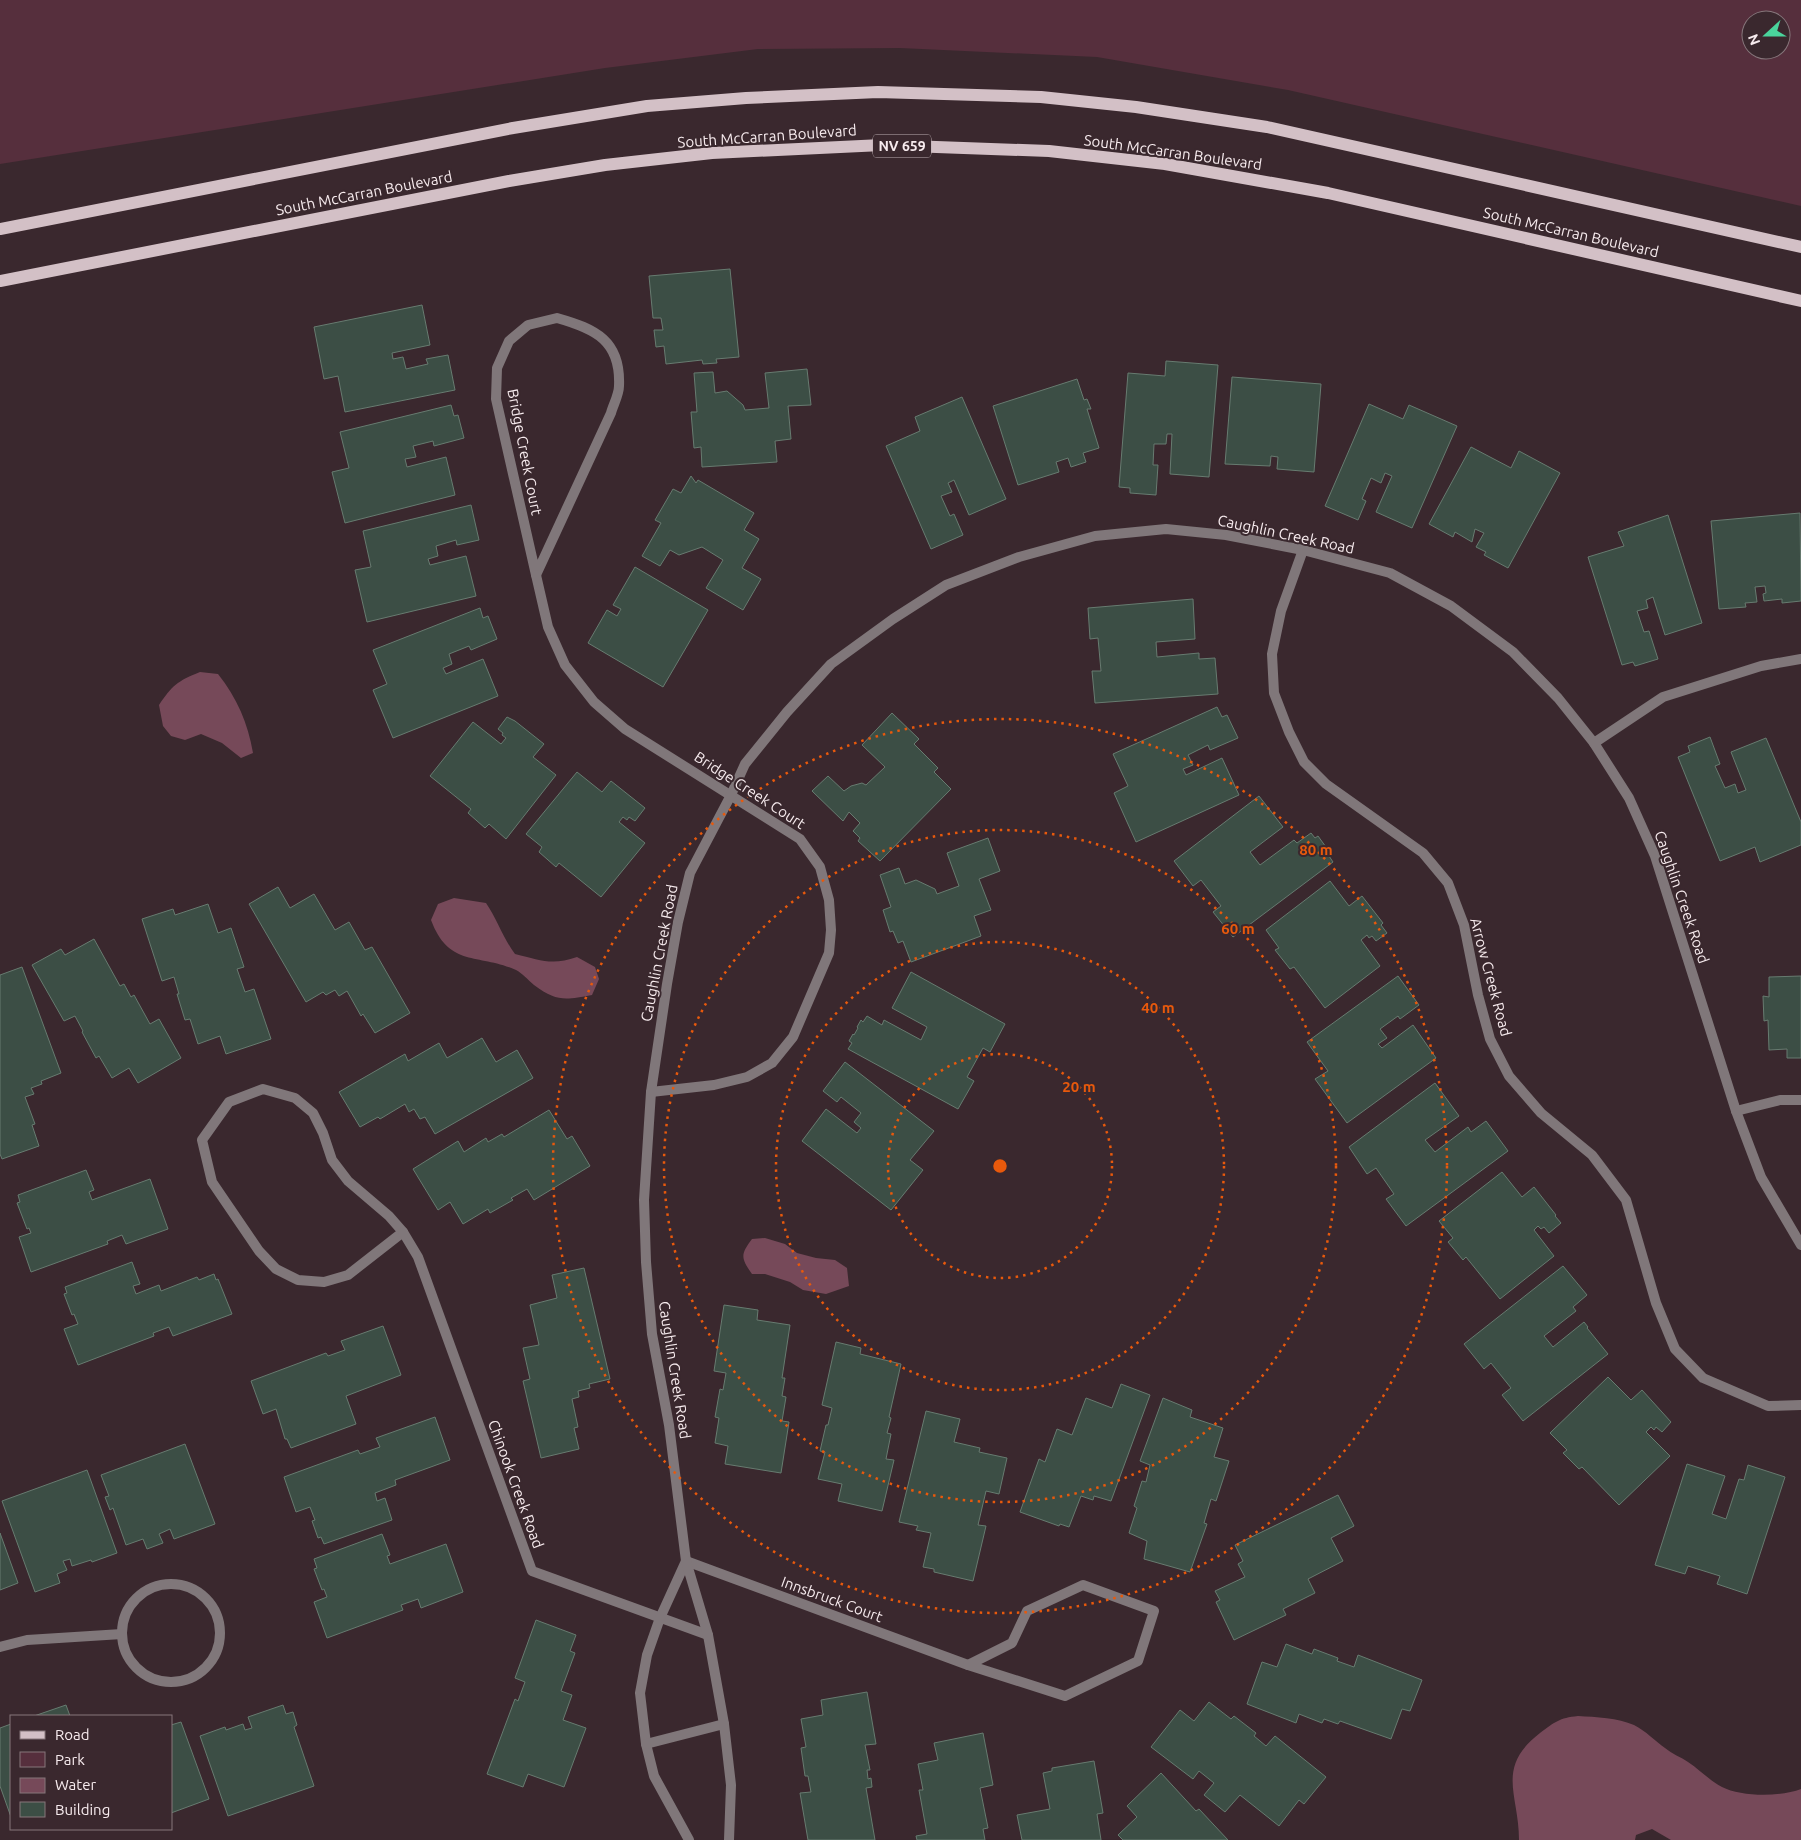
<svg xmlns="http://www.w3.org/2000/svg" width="1801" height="1840" font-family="Ubuntu,sans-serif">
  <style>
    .green { fill: #562f3d; fill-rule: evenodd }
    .water { fill: #764959 }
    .building { fill: #3c4e45; stroke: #677b70 }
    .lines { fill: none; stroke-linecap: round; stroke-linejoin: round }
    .street { stroke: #80777a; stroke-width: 10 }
    .primary { stroke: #d3c0c6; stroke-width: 12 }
    .ring { fill: none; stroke: #e8590c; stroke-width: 2.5; stroke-dasharray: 2.5 5 }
    .labels { text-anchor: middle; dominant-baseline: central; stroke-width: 4; stroke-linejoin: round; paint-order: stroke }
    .shield { fill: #3a282e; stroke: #beb0b4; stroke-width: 1 }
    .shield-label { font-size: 14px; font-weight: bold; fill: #f7ebee }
    .street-label { font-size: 15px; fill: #f7ebee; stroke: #3a282e }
    .centre { fill: #e8590c; stroke: #3a282e; stroke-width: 2.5 }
    .ring-label { font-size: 15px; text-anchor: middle; font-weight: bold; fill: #e8590c; stroke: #3a282e; stroke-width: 4; stroke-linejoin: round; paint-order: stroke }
  </style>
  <rect width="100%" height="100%" fill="#3a282e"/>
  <path class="green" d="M0,0H1801V206L1288,90L1097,57L900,48L758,49L605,68L0,164ZM1751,20H1781V50H1751Z"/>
  <g class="water">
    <path d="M200,672L218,674C237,698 248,723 253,753L241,758L222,743L201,734L185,740L171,736L163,726L159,705C172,686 177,681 200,672Z"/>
    <path d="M454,898L486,903C497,919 503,938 515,954C540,960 552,966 577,957L595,967L599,979L592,995C565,1000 557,1002 534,985C528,980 522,973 516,970C478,953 449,968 431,920L438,904Z"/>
    <path d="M765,1238L785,1244L797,1253L816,1258L835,1260L847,1268L849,1286L826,1294L803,1290L790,1282L765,1274H752C741,1258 740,1255 752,1239Z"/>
    <path d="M1578,1716C1596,1717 1618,1718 1634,1725C1646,1731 1655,1741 1665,1748C1672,1754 1681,1757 1688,1762C1700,1770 1709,1780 1722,1787C1741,1797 1781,1797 1801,1789V1840H1671L1652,1829L1636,1835L1635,1840H1519C1519,1794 1495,1768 1540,1733C1555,1722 1559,1718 1578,1716Z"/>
  </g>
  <g class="building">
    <path d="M730,269L739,357L716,359L717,363L703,364L702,360L666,364L664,346L656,347L654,330H663L661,318H653L649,276Z"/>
    <path d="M422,305L430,345L392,353L393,359L403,357L406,369L428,364L426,359L448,355L455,390L345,412L338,376L324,379L314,327Z"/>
    <path d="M1166,361L1218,365L1209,477L1170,474L1172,434H1167L1166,444H1154L1153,465H1158L1156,495L1130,493V488L1119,487L1128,373L1165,376Z"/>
    <path d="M807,369L811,405L788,406L791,439L775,441L777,462L702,467L701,447L694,448L691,412H697L694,373L713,372L715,393L727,391L743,405L745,410L769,408L765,373Z"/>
    <path d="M1232,377L1321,384L1314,472L1277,469L1278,457L1271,456L1270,466L1225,464Z"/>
    <path d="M1077,379L1084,400L1087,399L1091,409H1087L1099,448L1083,453L1086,462L1071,467L1068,458L1056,462L1059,472L1018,485L993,406Z"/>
    <path d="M962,397L1006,499L969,515L954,480L948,483L952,492L941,496L950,516L954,514L963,535L931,549L886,446L920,431L915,417Z"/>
    <path d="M1369,404L1403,419L1409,405L1457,426L1412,528L1376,512L1392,476L1385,473L1381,483L1371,478L1362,499L1366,501L1358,520L1325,506Z"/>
    <path d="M451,405L454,416L458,415L464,438L434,446L433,441L413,446L416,457L405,459L407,467L446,457L455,495L345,523L332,472L349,468L340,432Z"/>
    <path d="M1471,447L1511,468L1519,451L1560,473L1508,568L1484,555L1486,552L1476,547L1484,533L1475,529L1472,542L1455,532L1453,537L1429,524Z"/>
    <path d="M691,476L696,483L698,480L754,513L744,530L759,539L742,568L761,579L743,610L706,588L723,560L702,547L679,555L670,550L660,566L642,556L661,523L655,520L673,489L681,493Z"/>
    <path d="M471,505L479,540L457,545L456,540L436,546L438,556L428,559L430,565L466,556L476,596L367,622L355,570L371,567L363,531Z"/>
    <path d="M1800,513L1801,601L1782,603V599L1764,601L1763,594L1766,593L1765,586L1755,587L1757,602L1745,603L1746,607L1719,609L1711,521Z"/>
    <path d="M1668,515L1702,623L1665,635L1653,597L1646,600L1648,608L1637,611L1644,632L1649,631L1658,659L1635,666L1633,662L1622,665L1588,557L1624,546L1618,532Z"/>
    <path d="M635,567L708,610L663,687L588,643L607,610L617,616L621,609L613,605Z"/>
    <path d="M1193,599L1195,639L1156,642L1157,657L1199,653V659L1215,658L1218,694L1095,703L1092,671H1101L1098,638L1090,639L1088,608Z"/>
    <path d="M480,608L483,618L488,616L497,639L471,650L469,646L449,654L452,664L443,668L446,674L483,659L498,696L393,738L373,690L387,684L373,650Z"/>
    <path d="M1217,707L1222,717L1227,715L1238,738L1210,750L1208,745L1188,755L1193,765L1183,769L1186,775L1222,758L1239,795L1136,842L1114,793L1128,786L1113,754Z"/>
    <path d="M892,713L919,739L914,744L938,768L934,772L951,789L880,861L858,841L860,838L853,831L860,823L849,812L843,821L812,791L828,776L844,791L851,786L862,783L866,785L885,767L862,745Z"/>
    <path d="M507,717L515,721L544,744L533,757L556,775L506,839L489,824L485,828L468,813L471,809L430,776L473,722L501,744L506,738L502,735L503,733L498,729Z"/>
    <path d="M1710,737L1720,764L1715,766L1725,788L1735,784L1738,793L1746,790L1731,752L1766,738L1801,822V845L1760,862L1755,847L1720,861L1678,757L1690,752L1688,746Z"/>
    <path d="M577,772L602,792L611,781L645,808L635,821L629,817L627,820L623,817L619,822L645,843L601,897L559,863L556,867L539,852L542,847L526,834Z"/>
    <path d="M1259,796L1283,827L1250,852L1260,865L1294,840L1297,843L1311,833L1315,838L1318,836L1331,854L1329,856L1333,862L1233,937L1213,912L1221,906L1201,880L1193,886L1174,861Z"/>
    <path d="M988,838L1000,871L979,879L991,910L974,916L981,936L911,962L903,941L898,943L893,931L890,932L883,910L891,907L880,875L899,868L905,884L916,880L935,889L937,894L959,886L947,853Z"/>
    <path d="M1330,881L1349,906L1362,896L1383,923L1381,925L1387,933L1376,941L1372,936L1369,938L1367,935L1361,940L1380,966L1325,1008L1294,967L1290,969L1275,950L1279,948L1266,930Z"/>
    <path d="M278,887L290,908L314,894L335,930L349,922L365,950L372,947L410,1013L375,1033L363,1014L361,1016L347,991L339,996L335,990L326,995L323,992L306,1002L249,904Z"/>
    <path d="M208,904L218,933L231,928L244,967L237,969L245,992L254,989L271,1039L226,1054L220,1036L198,1044L190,1019L185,1020L177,994H179L174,977L162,981L142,919L173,909L175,915Z"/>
    <path d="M94,939L120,986L124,984L131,997L134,995L150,1024L159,1019L181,1058L138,1083L129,1068L112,1078L99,1056L96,1058L82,1032L83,1031L75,1016L64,1021L32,965L61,949L65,955Z"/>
    <path d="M22,967L61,1073L41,1081L42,1084L31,1088L34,1094L25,1097L35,1124L32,1125L39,1146L2,1159L0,1154V975Z"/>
    <path d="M911,972L1005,1024L990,1052L983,1048L967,1077L974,1081L958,1109L848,1049L852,1043L849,1041L853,1034L854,1035L858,1028L857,1027L861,1020L863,1022L867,1016L882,1025L884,1020L921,1040L927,1027L892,1008Z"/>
    <path d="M1398,976L1419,1005L1400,1019L1398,1016L1380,1029L1387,1038L1378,1044L1382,1048L1413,1025L1436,1058L1347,1123L1315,1079L1328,1071L1307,1042Z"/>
    <path d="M1801,976V1058H1787V1049L1769,1050L1768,1020L1764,1021L1763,996L1769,997V977Z"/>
    <path d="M482,1038L496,1062L517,1050L533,1078L435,1134L425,1117L420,1119L414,1109L409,1112L405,1104L380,1119L378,1117L360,1127L339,1092L405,1054L408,1061L439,1043L447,1058Z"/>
    <path d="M845,1062L934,1131L910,1160L923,1170L891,1210L802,1141L826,1109L857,1133L861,1128L854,1122L861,1113L841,1097L837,1102L823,1091Z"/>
    <path d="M1435,1083L1459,1116L1425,1140L1435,1152L1468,1127L1471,1132L1486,1121L1508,1151L1406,1226L1386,1199L1394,1194L1376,1168L1367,1174L1349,1147Z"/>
    <path d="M549,1110L567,1139L572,1136L590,1166L534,1200L527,1189L511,1198L513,1200L490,1213L488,1209L463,1224L450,1202L438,1210L413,1169L458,1141L464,1152L486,1138L488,1142L502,1134L504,1137Z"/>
    <path d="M86,1170L94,1190L89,1192L92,1200L150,1179L168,1229L126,1244L122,1235L107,1241L108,1244L31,1272L19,1237L31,1233L29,1228L27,1229L17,1203L20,1202L18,1195Z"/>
    <path d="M1502,1172L1522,1197L1534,1187L1556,1215L1555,1216L1561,1223L1549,1233L1544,1227L1541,1229L1538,1226L1534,1230L1554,1256L1500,1299L1466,1257L1463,1260L1448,1242L1453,1238L1439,1221Z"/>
    <path d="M132,1262L140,1284L133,1286L136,1294L159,1285L161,1291L197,1277L199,1280L214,1274L216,1280L218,1279L232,1314L173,1336L169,1327L153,1333L154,1336L78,1365L64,1329L78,1324L74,1314L72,1315L64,1294L67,1293L65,1287Z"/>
    <path d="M1563,1266L1587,1295L1573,1307L1576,1311L1544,1336L1553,1347L1584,1322L1588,1327L1587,1328L1608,1354L1523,1421L1502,1395L1511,1388L1491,1363L1484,1369L1464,1344Z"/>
    <path d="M584,1268L610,1379L589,1384L590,1388L578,1391L579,1397L572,1399L578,1427L574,1428L579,1449L541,1458L523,1381L530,1379L523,1348L539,1345L530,1305L557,1298L552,1275Z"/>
    <path d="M724,1305L758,1310L757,1320L790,1325L782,1378H785L782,1396L786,1397L782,1421L789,1422L781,1473L725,1464L728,1446L715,1443L719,1418L715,1417L720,1389L723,1390L726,1373L714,1371Z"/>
    <path d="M383,1326L401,1375L346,1396L356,1424L291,1448L287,1439H285L276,1409L263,1414L251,1381L326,1353L328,1356L345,1350L341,1341Z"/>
    <path d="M836,1342L861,1348L860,1354L901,1364L889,1417L891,1418L887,1433L891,1434L886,1459L894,1460L882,1511L838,1501L842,1484L818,1479L825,1452L820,1451L826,1425H828L832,1408L822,1405Z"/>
    <path d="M1608,1377L1631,1400L1642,1390L1671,1422L1662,1432L1656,1427L1654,1430L1651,1427L1646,1432L1670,1456L1619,1505L1582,1467L1579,1469L1563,1453L1567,1450L1550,1433Z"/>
    <path d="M1121,1384L1150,1395L1111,1501L1094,1496L1093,1500L1081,1496L1069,1527L1060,1524L1059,1526L1020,1512L1039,1459L1045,1462L1057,1429L1072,1435L1086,1398L1112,1408Z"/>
    <path d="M1163,1398L1192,1410L1190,1417L1223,1428L1214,1457L1229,1461L1216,1501L1211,1499L1204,1523L1207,1524L1190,1572L1144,1559L1147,1541L1129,1533L1137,1508L1134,1506L1142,1481L1146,1482L1150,1465L1140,1461Z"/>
    <path d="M926,1411L960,1419L954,1442L980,1448L979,1452L1007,1458L999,1494L986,1491L978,1525L986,1526L973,1581L934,1572V1569L923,1567L931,1533L916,1530L918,1526L899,1522Z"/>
    <path d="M435,1417L450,1460L395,1480L396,1485L375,1493L377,1501L385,1498L392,1520L324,1544L321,1537L318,1538L312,1521L315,1520L310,1507L296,1512L284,1477L358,1450L360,1454L380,1447L376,1438Z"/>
    <path d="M185,1444L215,1524L174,1539L170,1529L159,1534L163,1543L147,1549L143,1539L126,1545L113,1508L110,1510L105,1497L109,1496L101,1475Z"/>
    <path d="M1687,1464L1725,1476L1712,1514L1726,1519L1739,1479L1744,1480L1748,1465L1785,1477L1747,1594L1717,1584L1720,1576L1688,1566L1685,1574L1655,1565Z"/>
    <path d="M87,1470L117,1553L92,1562L91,1560L72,1566L70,1559L63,1561L67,1570L57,1574L60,1583L35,1592L2,1501Z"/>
    <path d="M1338,1495L1354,1526L1331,1538L1343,1561L1308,1579L1315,1593L1283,1609L1286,1615L1234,1640L1216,1602L1220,1600L1215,1591L1245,1577L1238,1564L1243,1561L1235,1545Z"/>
    <path d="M0,1533L18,1583L0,1590Z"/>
    <path d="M382,1534L390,1555L387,1556L390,1564L446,1544L463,1592L421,1608L418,1599L401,1605L403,1610L327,1638L314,1602L327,1597L324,1589L322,1590L314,1569L317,1568L314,1559Z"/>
    <path d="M536,1620L576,1635L570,1651L575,1653L561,1691L572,1695L563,1720L586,1728L564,1787L528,1774L523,1787L487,1774L515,1699L518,1701L525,1682L515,1678Z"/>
    <path d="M1286,1644L1312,1654L1314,1649L1338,1658L1337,1661L1354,1667L1358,1655L1422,1680L1410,1711L1402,1709L1391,1739L1340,1721L1338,1724L1324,1719L1322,1723L1299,1714L1296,1723L1247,1704L1262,1662L1277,1667Z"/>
    <path d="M867,1692L876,1744L865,1745L870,1770H867L868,1779L871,1778L872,1787L866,1788L875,1840H808L800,1793L811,1792L808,1776H805L801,1748L806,1747L801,1719L823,1715L821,1700Z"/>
    <path d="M1209,1702L1231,1719L1234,1716L1256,1733L1254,1736L1266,1746L1275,1736L1326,1777L1304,1804L1299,1800L1279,1826L1240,1795L1225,1812L1204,1795L1214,1783L1199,1771L1193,1779L1151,1747L1180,1710L1194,1721Z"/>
    <path d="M66,1705L70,1716H34Z"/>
    <path d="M283,1705L286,1714L293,1712L297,1725L294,1727L314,1786L228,1816L200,1736L225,1727L226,1730L243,1724L245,1730L252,1728L248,1717Z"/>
    <path d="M181,1722L209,1799L171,1813V1725Z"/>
    <path d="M11,1724V1817L0,1786V1728Z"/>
    <path d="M983,1733L993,1785L980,1788L988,1828L983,1829L985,1840H917L916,1836L927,1834L919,1790H923L918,1764L938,1760L934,1743Z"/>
    <path d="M1094,1761L1103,1813L1097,1814L1101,1840H1022L1017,1815L1050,1809L1043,1773L1052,1771V1768Z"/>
    <path d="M1161,1773L1196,1811L1199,1809L1228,1840H1123L1118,1835L1137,1817L1127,1806Z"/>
  </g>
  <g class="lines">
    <g class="street">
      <path d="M557,318C596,329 621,341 619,386C619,395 613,405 611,413L536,575L496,399L497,368L509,341L528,325Z"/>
      <path d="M1303,550L1281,611L1272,654L1274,693L1289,732L1304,762L1326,784L1423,853L1448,883L1464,925L1478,995L1490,1039L1509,1076L1541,1113L1592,1155L1626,1200L1656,1303L1675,1349L1703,1378L1768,1406L1801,1405"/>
      <path d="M536,575L548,627L565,665L594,702L625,729L800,839L820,867L829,900L831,930L829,953L793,1037L772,1063L747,1077L714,1085L651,1092"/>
      <path d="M1594,743L1663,697L1761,666L1801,659"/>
      <path d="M263,1089L295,1098L313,1113L323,1133L332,1160L348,1181L389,1216L403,1232L348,1275L324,1282L298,1280L276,1269L259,1251L212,1182L202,1140L229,1102Z"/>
      <path d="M1736,1111L1780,1100H1801"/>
      <path d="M403,1232L418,1257L532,1571L708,1635"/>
      <path d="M686,1561L968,1665"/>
      <path d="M686,1561L660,1618L647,1655L640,1693L646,1744L654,1776L689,1840"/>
      <circle cx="171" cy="1633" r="49"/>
      <path d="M1083,1585L1154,1611L1138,1661L1065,1696L968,1665L1012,1643L1027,1611Z"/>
      <path d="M0,1647L27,1640L122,1634"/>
      <path d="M646,1744L724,1724"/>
      <path d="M729,1840L731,1785L724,1724L708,1635L686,1561L669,1425L652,1334L646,1262L644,1200L651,1092L667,984L678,922L690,873L731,795L745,764L787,712L831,664L893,619L946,585L1019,557L1095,536L1166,529L1226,535L1303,550L1390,573L1451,606L1513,652L1558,698L1594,743L1629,798L1655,856L1736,1111L1761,1177L1801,1245"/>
    </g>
    <g class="primary">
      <path d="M0,229L513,128L647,106L746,98L878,92L1041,97L1136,107L1267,127L1801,247"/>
      <path d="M0,281L509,181L605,165L712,153L882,145L1049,151L1165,164L1328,193L1801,301"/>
    </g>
  </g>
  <g class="ring">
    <circle cx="1000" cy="1166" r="112"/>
    <circle cx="1000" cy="1166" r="224"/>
    <circle cx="1000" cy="1166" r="336"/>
    <circle cx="1000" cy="1166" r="447"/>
  </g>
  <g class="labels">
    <rect class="shield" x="873" y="134.5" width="58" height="23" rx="4"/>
    <g class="shield-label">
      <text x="902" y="146">NV 659</text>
    </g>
    <g class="street-label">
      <text transform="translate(767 136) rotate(-4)">South McCarran Boulevard</text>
      <text transform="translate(1173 152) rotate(8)">South McCarran Boulevard</text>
      <text transform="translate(364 193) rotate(-11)">South McCarran Boulevard</text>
      <text transform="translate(1571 232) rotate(13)">South McCarran Boulevard</text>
      <text transform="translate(525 452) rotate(79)">Bridge Creek Court</text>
      <text transform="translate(1286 534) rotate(12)">Caughlin Creek Road</text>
      <text transform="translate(750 790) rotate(33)">Bridge Creek Court</text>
      <text transform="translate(1682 897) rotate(71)">Caughlin Creek Road</text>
      <text transform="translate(659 953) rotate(-79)">Caughlin Creek Road</text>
      <text transform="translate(1491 977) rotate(75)">Arrow Creek Road</text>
      <text transform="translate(675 1370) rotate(81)">Caughlin Creek Road</text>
      <text transform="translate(516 1484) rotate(70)">Chinook Creek Road</text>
      <text transform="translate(832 1599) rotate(20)">Innsbruck Court</text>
    </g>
  </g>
  <circle cx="1000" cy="1166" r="8" class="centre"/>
  <g class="ring-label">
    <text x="1316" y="855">80 m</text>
    <text x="1238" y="934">60 m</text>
    <text x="1158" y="1013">40 m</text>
    <text x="1079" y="1092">20 m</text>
  </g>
  <rect x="10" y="1715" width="162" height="115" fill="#3a282e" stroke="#86767b"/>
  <rect x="20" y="1731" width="25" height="8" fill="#d3c0c6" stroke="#86767b"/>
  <text x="55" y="1740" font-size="15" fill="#f7ebee">Road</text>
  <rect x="20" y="1752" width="25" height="15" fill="#562f3d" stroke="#86767b"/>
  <text x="55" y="1765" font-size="15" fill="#f7ebee">Park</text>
  <rect x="20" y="1778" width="25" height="15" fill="#764959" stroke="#86767b"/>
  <text x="55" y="1790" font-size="15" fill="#f7ebee">Water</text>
  <rect x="20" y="1802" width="25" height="15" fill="#3c4e45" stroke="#86767b"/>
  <text x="55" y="1815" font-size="15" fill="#f7ebee">Building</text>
  <g transform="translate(1766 35) rotate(249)"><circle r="24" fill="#3a282e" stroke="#86767b"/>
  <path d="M0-4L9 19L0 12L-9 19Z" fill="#4ad49c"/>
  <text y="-8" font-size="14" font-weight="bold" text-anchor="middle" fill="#f7ebee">N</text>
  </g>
</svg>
